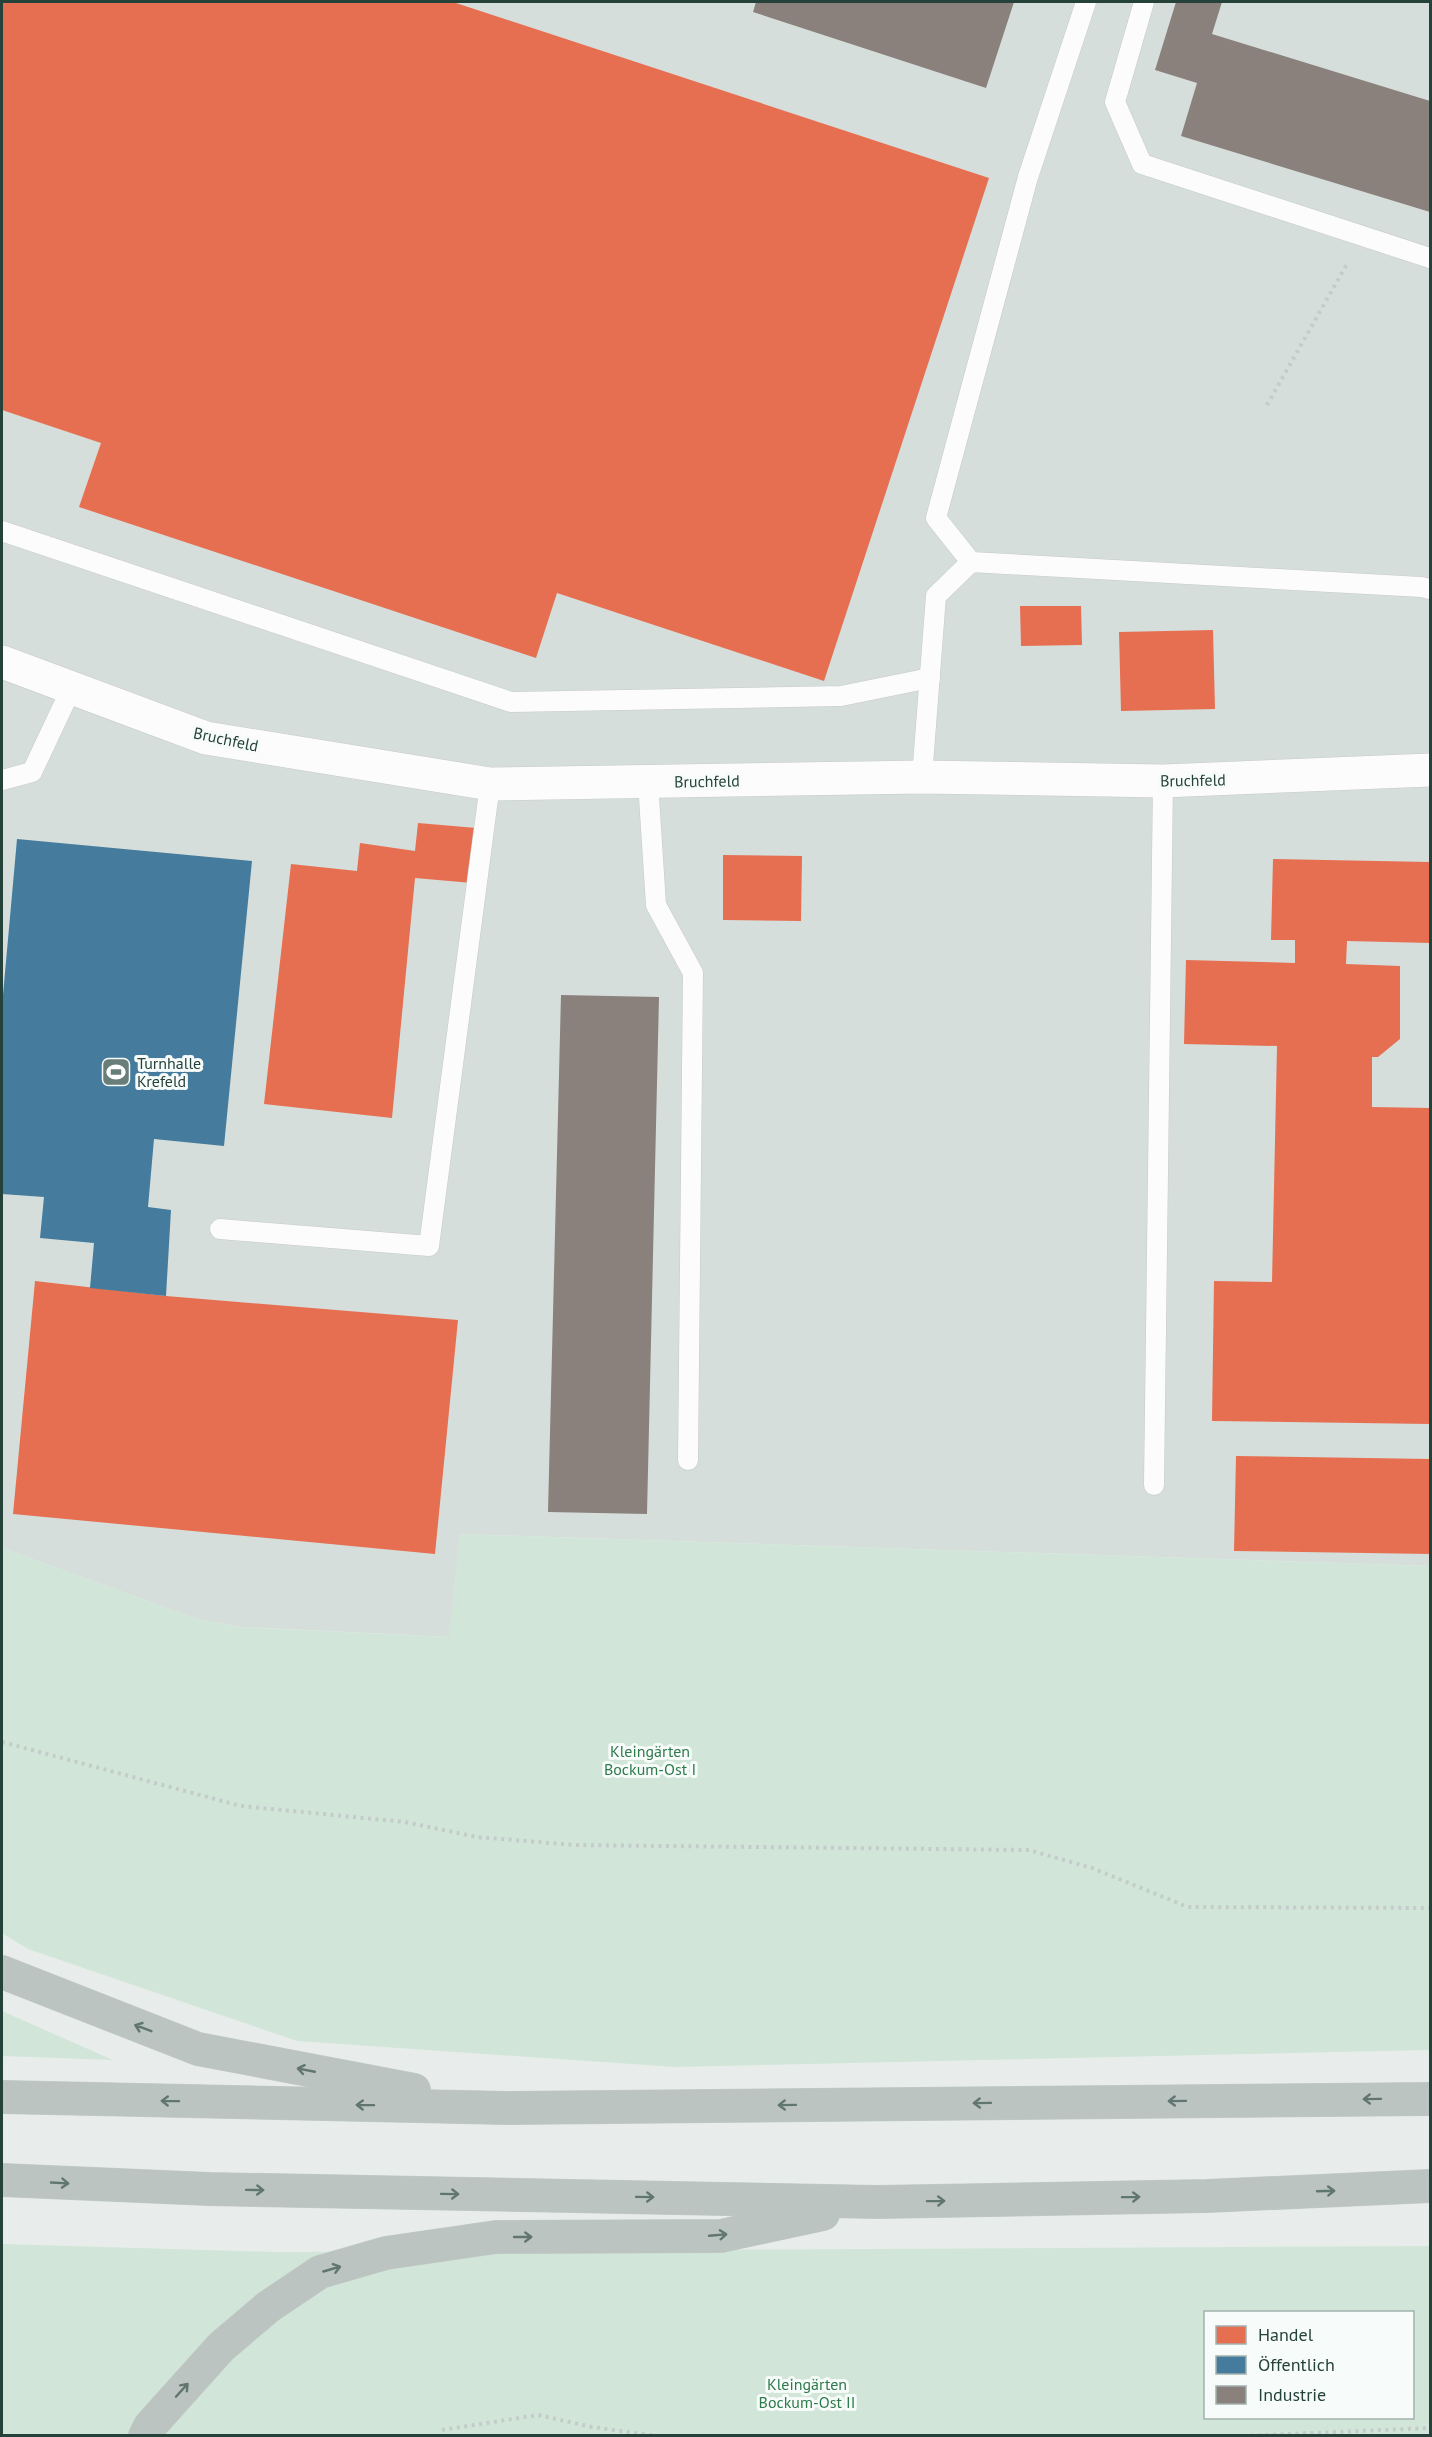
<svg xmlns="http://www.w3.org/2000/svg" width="1432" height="2437" font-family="'PT Sans',sans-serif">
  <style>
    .built { fill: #d6dedb }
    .green { fill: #d1e6d8; fill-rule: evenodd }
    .shops { fill: #e76f51 }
    .public { fill: #457b9d }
    .industry { fill: #8a817c }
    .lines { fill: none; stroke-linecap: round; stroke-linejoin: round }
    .service-casing { stroke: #c5cac8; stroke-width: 21 }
    .minor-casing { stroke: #c5cac8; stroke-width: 34 }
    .motorway-casing { stroke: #c3ccc9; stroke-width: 34 }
    .path { stroke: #c3ccca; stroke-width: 4; stroke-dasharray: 3 4.5; stroke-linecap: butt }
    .service { stroke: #fcfcfc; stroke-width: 20 }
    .minor { stroke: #fcfcfc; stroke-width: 33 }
    .motorway { stroke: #bcc4c2; stroke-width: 33 }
    .oneway { stroke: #617670 }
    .labels { text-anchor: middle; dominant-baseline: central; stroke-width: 6; stroke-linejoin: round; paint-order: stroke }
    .street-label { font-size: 16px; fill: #24423a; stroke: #f7fbf9 }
    .poi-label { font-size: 16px; fill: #24423a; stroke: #f7fbf9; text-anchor: start }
    .park-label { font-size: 16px; fill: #2d7a4b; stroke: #f7fbf9 }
  </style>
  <rect width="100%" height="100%" fill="#e8edeb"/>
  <path class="built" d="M2,2H1430V1566L460,1534L450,1637L241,1627L197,1619L2,1548Z"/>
  <g class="green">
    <path d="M460,1534L1430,1566V2050L675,2067L297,2041L28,1949L2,1933V1548L197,1619L241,1627L449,1637Z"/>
    <path d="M2,2011L113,2060L2,2056Z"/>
    <path d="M2,2244L277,2252L1430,2246V2435H2ZM1206,2312H1412V2418H1206Z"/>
  </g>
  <g class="shops">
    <path d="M2,2H453L989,178L824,681L557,593L536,658L79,507L101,443L2,410Z"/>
    <path d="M1020,606H1081L1082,645L1021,646Z"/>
    <path d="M1213,630L1215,709L1121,711L1119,632Z"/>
    <path d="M418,823L476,828L472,883L415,878L392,1118L264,1104L291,864L357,871L360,843L415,851Z"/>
    <path d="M723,855L802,856L801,921L723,920Z"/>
    <path d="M1273,859L1430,862V943L1347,941L1346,964L1400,966V1039L1378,1057H1372V1107L1430,1108V1424L1212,1421L1214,1281L1272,1282L1277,1046L1184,1044L1186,960L1295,963V940H1271Z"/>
    <path d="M35,1281L166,1296L458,1320L435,1554L13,1514Z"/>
    <path d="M1236,1456L1430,1459V1554L1234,1551Z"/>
  </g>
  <path class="public" d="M17,839L252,861L224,1146L154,1139L148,1207L171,1210L166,1296L90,1288L94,1243L40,1238L44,1197L2,1194V1006Z"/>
  <g class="industry">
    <path d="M756,2H1014L986,88L753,12Z"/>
    <path d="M1176,2H1222L1212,34L1430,101V212L1181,136L1197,83L1155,70Z"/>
    <path d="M561,995L659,997L647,1514L548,1512Z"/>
  </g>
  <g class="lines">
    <g class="service-casing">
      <g id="service">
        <path d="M1144,2L1115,102L1142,164L1430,258"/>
        <path d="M2,531L511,702L841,696L930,678"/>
        <path d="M971,562L936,518L1028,177L1086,2"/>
        <path d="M922,777L936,596L971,562L1421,587L1430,589"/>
        <path d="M2,780L32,772L72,687"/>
        <path d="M648,782L656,905L693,973L688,1460"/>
        <path d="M220,1229L429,1246L490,784"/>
        <path d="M1154,1485L1163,781"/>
      </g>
    </g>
    <g class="minor-casing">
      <path id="minor" d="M2,662L206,738L490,784L922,777L1163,781L1430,770"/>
    </g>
    <g class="motorway-casing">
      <g id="motorway">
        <path d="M2,1972L198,2049L414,2090"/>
        <path d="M2,2097L507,2108L1430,2099"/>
        <path d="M2,2180L209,2189L878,2202L1207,2196L1430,2186"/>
        <path d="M145,2436L150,2426L221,2347L268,2307L320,2272L386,2253L496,2237L721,2236L823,2214"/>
      </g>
    </g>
    <g class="path">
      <path d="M1267,405L1348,262"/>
      <path d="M2,1742L241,1806L405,1822L477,1837L574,1845L1029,1850L1092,1868L1188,1907L1430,1908"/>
      <path d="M442,2430L538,2415L592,2427L657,2436"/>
      <path d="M1243,2436L1430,2428"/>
    </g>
    <use href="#service" class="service"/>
    <use href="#minor" class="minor"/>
    <use href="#motorway" class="motorway"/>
  </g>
  <defs><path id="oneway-shaft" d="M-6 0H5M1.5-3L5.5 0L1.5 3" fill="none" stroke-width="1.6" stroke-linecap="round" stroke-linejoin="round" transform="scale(1.5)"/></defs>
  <g class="oneway">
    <use href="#oneway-shaft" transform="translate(143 2028) rotate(-159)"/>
    <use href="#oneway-shaft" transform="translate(306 2070) rotate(-169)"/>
    <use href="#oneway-shaft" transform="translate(1372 2099) rotate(179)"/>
    <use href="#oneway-shaft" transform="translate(170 2101) rotate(-179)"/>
    <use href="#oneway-shaft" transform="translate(1177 2101) rotate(179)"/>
    <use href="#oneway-shaft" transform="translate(982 2103) rotate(179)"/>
    <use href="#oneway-shaft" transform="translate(365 2105) rotate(-179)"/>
    <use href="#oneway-shaft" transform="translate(787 2105) rotate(179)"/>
    <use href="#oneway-shaft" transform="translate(60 2183) rotate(3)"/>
    <use href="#oneway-shaft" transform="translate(255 2190) rotate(1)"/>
    <use href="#oneway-shaft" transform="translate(1326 2191) rotate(-2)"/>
    <use href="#oneway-shaft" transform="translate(450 2194) rotate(1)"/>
    <use href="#oneway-shaft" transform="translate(645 2197) rotate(1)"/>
    <use href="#oneway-shaft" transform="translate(1131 2197) rotate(-1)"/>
    <use href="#oneway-shaft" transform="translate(936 2201) rotate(-1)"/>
    <use href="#oneway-shaft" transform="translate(718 2235) rotate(-5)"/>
    <use href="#oneway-shaft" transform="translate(523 2237)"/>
    <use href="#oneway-shaft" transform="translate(332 2269) rotate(-16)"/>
    <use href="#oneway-shaft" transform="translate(182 2390) rotate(-48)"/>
  </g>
  <defs>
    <g id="stadium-square" transform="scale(1.5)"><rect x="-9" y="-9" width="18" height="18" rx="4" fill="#697e78" stroke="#f7fbf9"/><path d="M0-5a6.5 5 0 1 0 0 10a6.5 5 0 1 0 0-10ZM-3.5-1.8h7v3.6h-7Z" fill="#fff"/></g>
  </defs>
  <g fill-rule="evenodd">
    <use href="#stadium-square" x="116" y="1072"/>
  </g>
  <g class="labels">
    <g class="street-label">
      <text transform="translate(226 739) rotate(12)">Bruchfeld</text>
      <text transform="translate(1193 780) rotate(-1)">Bruchfeld</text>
      <text transform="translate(707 781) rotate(-1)">Bruchfeld</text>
    </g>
    <g class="poi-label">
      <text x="137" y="1063">Turnhalle<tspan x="137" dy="18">Krefeld</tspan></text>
    </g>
    <g class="park-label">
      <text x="650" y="1751">Kleingärten<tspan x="650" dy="18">Bockum-Ost I</tspan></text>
      <text x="807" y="2384">Kleingärten<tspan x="807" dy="18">Bockum-Ost II</tspan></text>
    </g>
  </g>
  <rect width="1432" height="2437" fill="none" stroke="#24423a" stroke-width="6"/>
  <rect x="1204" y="2311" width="210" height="108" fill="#f7fbf9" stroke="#a3b1ad" stroke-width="1.5"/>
  <rect x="1216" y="2326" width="30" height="18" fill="#e76f51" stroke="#a3b1ad" stroke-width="1.5"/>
  <text x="1258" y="2341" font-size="18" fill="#24423a">Handel</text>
  <rect x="1216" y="2356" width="30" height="18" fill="#457b9d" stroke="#a3b1ad" stroke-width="1.5"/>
  <text x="1258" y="2371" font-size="18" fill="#24423a">Öffentlich</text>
  <rect x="1216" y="2386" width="30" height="18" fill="#8a817c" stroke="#a3b1ad" stroke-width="1.5"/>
  <text x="1258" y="2401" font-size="18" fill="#24423a">Industrie</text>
</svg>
